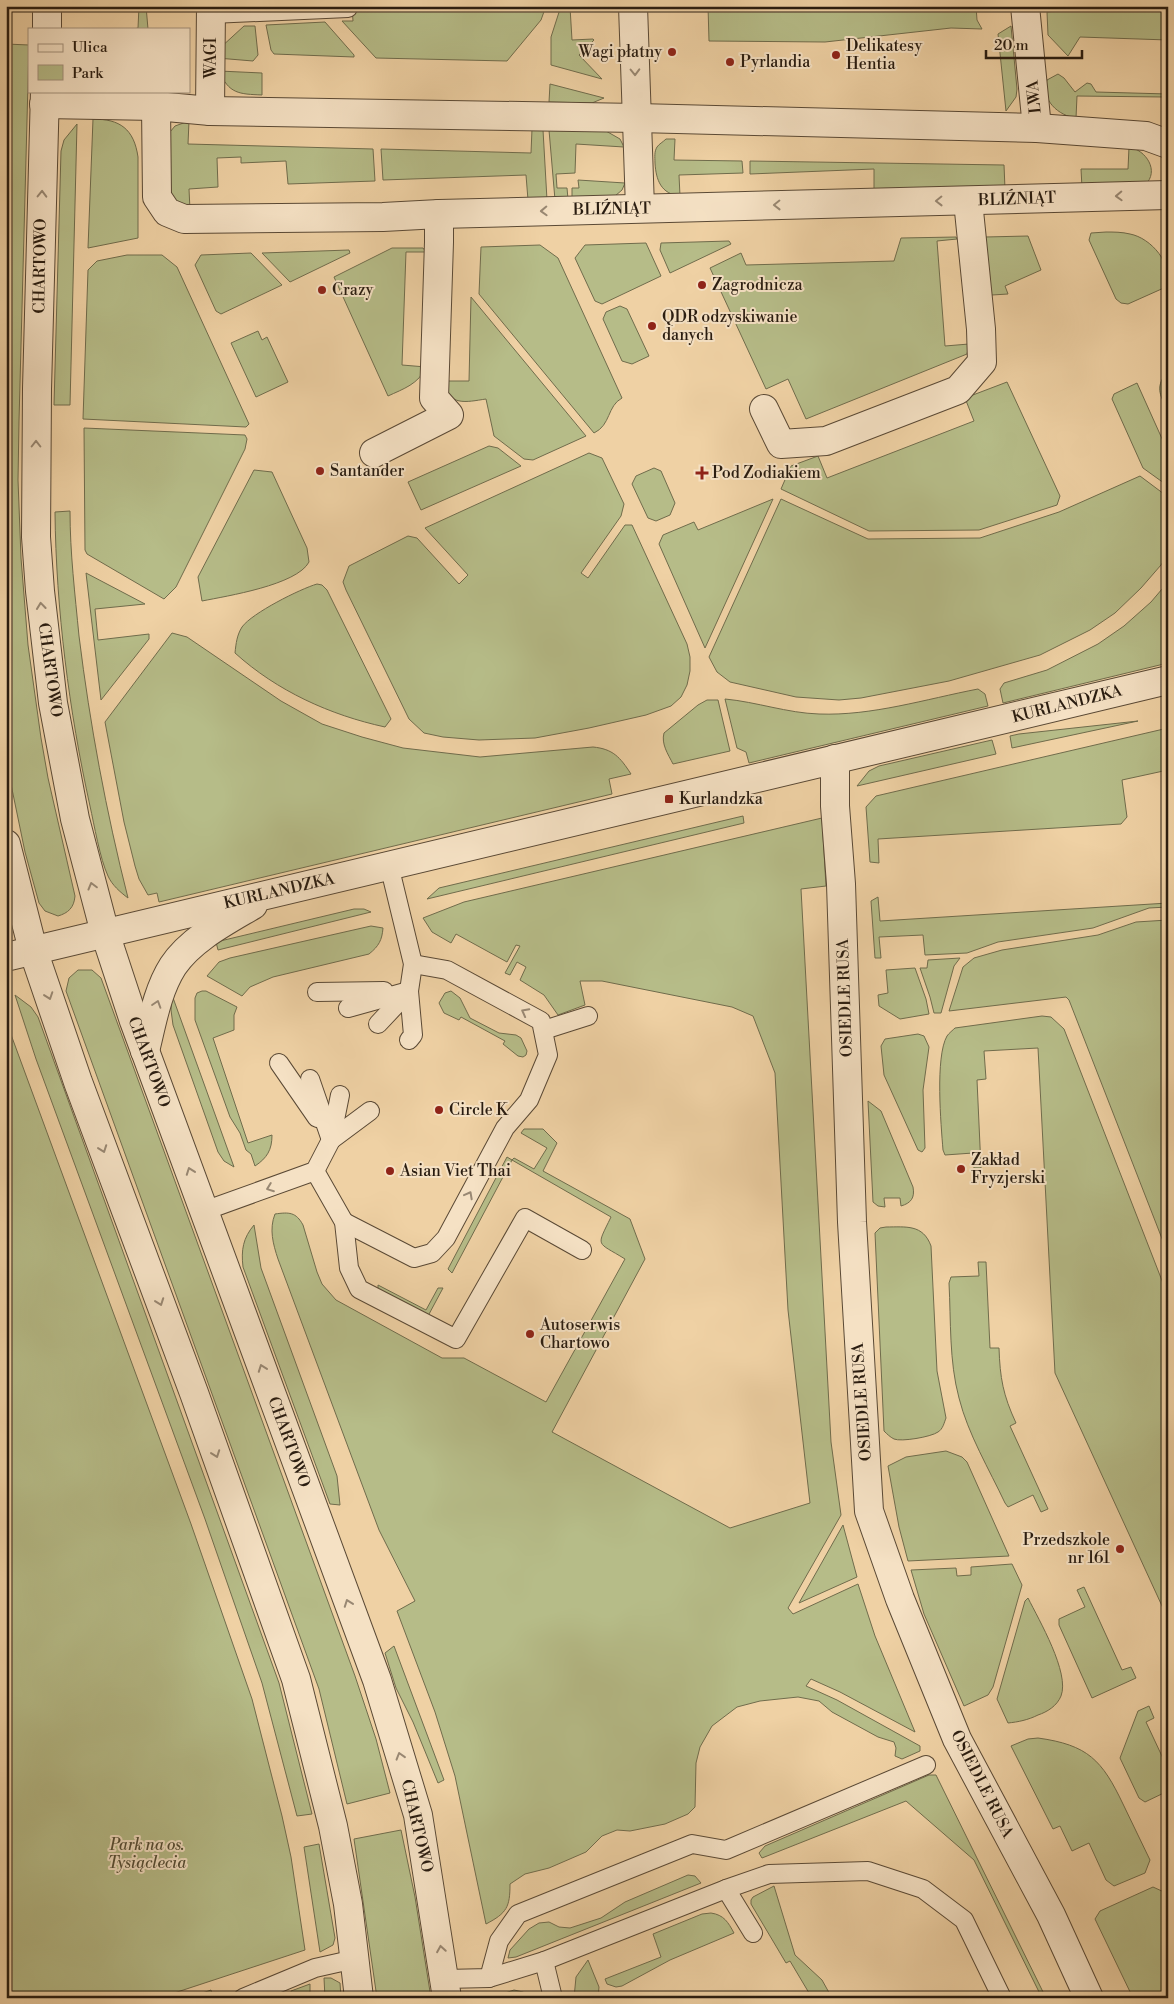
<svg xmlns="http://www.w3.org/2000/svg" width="1174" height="2004" font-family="'Libre Bodoni',serif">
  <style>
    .green { fill: #b6bc88; stroke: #706c4c }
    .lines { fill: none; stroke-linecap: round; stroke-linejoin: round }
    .service-casing { stroke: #5a4935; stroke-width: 20 }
    .minor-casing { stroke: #5a4935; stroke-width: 30 }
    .tertiary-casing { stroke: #5a4935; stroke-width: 30 }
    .service { stroke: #f5e1c4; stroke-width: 18 }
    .minor { stroke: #f5e1c4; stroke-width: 28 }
    .tertiary { stroke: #f5e1c4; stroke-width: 28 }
    .oneway { stroke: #998873 }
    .poi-dot { fill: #8f2418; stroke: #f5e1c4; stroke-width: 2 }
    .labels { text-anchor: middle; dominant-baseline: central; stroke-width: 4; stroke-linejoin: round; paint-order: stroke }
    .poi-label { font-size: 16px; fill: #291c10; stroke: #f5e1c4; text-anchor: start }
    .street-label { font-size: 16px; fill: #291c10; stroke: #f5e1c4 }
    .park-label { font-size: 16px; font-style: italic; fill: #534c34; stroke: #f5e1c4 }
  </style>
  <rect width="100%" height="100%" fill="#efd1a4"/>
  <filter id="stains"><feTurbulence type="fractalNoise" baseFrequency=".004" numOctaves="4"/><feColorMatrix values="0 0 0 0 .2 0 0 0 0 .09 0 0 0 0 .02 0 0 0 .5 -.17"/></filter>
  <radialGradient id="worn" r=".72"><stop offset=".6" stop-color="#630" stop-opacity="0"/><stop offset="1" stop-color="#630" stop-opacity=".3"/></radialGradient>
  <g class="green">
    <path d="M6,6H30V11L6,10Z"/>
    <path d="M139,6H146L148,29H134L138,28Z"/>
    <path d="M352,6H546L541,20L507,61L376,58L342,21H353Z"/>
    <path d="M561,6H590L570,7L572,40L593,39L594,40L579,55L602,79L551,65V37Z"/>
    <path d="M708,6H976L977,20L982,29L951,28L825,42L709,41Z"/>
    <path d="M1106,6H1168V40L1080,37L1068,56L1048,35L1047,12Z"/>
    <path d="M325,22L354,55V57L274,54L271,50L266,25Z"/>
    <path d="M244,26H255L258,55L253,61L217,58L220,48Z"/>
    <path d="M1011,26L1017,89L1016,97L1006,111L998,34Z"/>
    <path d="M6,44L29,45L19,421L18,480L21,558L28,645L41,738L48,778L75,896C74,908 68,913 58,916L45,911L39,903L25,852L6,760Z"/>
    <path d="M219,71L262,73V95C239,94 229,94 219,71Z"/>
    <path d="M1058,74L1064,78L1075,92L1087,83L1091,84L1096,92L1168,94V110L1164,107V97L1077,96L1076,118C1059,116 1040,100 1047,80Z"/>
    <path d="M550,84L604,98L592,103L549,102Z"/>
    <path d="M93,119C120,119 134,129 138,157V238L88,248Z"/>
    <path d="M189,121L188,144L373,149L375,181L288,184L286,161L241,163V157L217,158L218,187L189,189L190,210L181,209L168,189L170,132L175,126Z"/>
    <path d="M77,124L70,405H54L61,151L64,140Z"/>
    <path d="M532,129L543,130L547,200H528L526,175L383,180L381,149L531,153Z"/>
    <path d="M549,130L606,131L620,139L624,147L576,144L575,173L556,174L557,188H567L568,199L555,200Z"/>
    <path d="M666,139H675L674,160L742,161L743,173L679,175L680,196C661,194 656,180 655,163C655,157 654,152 657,147C659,144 663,142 666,139Z"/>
    <path d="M1129,147C1146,150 1160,171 1145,185L1082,188L1081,169H1128Z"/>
    <path d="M750,161L1004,165L1005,189L874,193V169L750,174Z"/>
    <path d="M578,180L625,183L622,190L615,196L572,199V188H579Z"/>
    <path d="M1106,232C1114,232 1122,232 1130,234C1151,238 1174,264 1166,287L1128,304L1121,303L1116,299L1089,240L1091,233Z"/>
    <path d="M1028,236L1041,270L1005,286L1008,294L992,295L987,291L985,237Z"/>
    <path d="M956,237L957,239L937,241L945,346L969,344L967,354L806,419L788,379L766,389L710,268L741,253L746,265L894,261L901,238Z"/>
    <path d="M729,241L731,244L670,273L660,250L661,243Z"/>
    <path d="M646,243L661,276L602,304L595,301L575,258L585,245Z"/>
    <path d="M540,245L558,258L622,398C607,406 611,425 594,433L479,294L481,247Z"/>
    <path d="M392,248H423L426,252H406L402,365L426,367C419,384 403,389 388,396L334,277Z"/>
    <path d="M349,250L350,253L290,282L262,253Z"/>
    <path d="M251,253L282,285L221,314L216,311L195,265L201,255Z"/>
    <path d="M127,255H162L177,267L249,424L246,427L83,419L88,270L97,261Z"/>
    <path d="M471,297L586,436L533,460L524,459L494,436L486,399C466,402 448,407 444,381H469Z"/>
    <path d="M620,306L627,309L649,356L632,364L622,361L603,319L606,312Z"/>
    <path d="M258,331L262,340L267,337L288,382L256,397L231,343Z"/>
    <path d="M1168,370V412C1159,392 1155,388 1168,370Z"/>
    <path d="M1007,382L1060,496L1057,505L979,530L869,531L781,489L791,466L818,456L827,478L974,421L965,398Z"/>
    <path d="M1137,383L1168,452V486L1143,468L1112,399L1114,394Z"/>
    <path d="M84,428L245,435L247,439L245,449L176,587L164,599L87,554L85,550Z"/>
    <path d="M489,446L498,448L521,466L421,510L408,482Z"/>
    <path d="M589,453L602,458L624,504L621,516L581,573L588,578L625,525H632L687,644L690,657V671L687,685L681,697L671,706L646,715L589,728L535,738L479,740L443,737L424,733L409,719L346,590L343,582L349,566L408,536L417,538L459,584L468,575L425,528Z"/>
    <path d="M654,468L661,471L675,503L670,515L656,521L648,518L632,484L636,476Z"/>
    <path d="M254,470L272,472L307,548L309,562C297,585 227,596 202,601L198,577Z"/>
    <path d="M1140,476L1168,497V554L1161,565L1141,588L1115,613L1090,630L1040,655L949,681L861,698L839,700L796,697L730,682L717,672L709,657L781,499L868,539L980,538L1059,512Z"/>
    <path d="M773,499L705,648L659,544L663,535L694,522L698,530Z"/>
    <path d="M70,511C70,553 75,594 79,636C90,725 106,811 128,898C120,892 112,885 108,876C100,859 94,824 90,806C69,711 56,609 55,512Z"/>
    <path d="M86,573L145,604L95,609L98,640L149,634V639L101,700Z"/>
    <path d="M1168,582V663L1003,703L1000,689L1004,683L1047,670L1098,644L1124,626L1151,602Z"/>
    <path d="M317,584L322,585L327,590L391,719L385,727C330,715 277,691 235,653C236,643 237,635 242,627C252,613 300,589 317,584Z"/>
    <path d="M172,633L187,637L281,701L322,724L362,737L403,748L480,757L593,747C613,749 620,757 631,774L609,779L612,794L159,902L157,893L148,895L139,879L135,866L124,822L105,722Z"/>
    <path d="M978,689L985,694L988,706L749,763L746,752L737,748L725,699C757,702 787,713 819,714C872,716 926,699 978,689Z"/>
    <path d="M707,700H718L730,751L673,764C668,754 661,744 664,733L698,705Z"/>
    <path d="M1138,721L1012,748L1010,736L1019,734Z"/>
    <path d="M1168,728V770L1122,780L1127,817L1121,824L878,839L879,863L870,862L866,807L876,796Z"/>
    <path d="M992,740L996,754L857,786L869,771L879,766Z"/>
    <path d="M743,816L744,823L427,899L439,888Z"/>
    <path d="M822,818L826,886L801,889L831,1442L841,1515L788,1608L793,1614L858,1584L875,1636L915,1732L840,1692L811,1679L806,1686L837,1700L920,1746V1751L902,1759L895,1756L896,1748L894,1742L878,1737L832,1712L819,1701L798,1697L760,1701L737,1707L712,1726L700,1747L696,1763L695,1807L688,1814L665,1824L630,1831L617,1830L602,1836L586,1852L549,1868L525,1874L510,1884C510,1907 507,1913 486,1924L455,1776L435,1712L397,1611L415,1601L379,1530L278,1259C273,1244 269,1229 275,1214C289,1212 296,1212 303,1225L317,1272L322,1284L336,1300L442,1358H464L546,1402L625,1259C596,1241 596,1248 611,1217L512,1160L452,1273L448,1269L507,1157L512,1160L514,1158L534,1169L547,1148L521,1133L524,1129H543L557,1143L543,1171L630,1219L645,1259L552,1432L730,1528L810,1503L788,1310L775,1073L753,1016L732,1007L602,981H580L585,1005L558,1015L544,995L520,980L526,967L517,962L510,975L505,973L520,946L516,945L507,962L456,934L451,943L432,932L423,918L464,902Z"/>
    <path d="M878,897L880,921L1168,903V907L1149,908L1093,928L998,942L967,953L925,955L923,935L879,937L881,958H875L871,901Z"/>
    <path d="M354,909H364L371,912L218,950L216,942Z"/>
    <path d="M1168,920V1254L1069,1000L1066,997L949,1011L963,967L974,958L1002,950L1098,935L1136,922Z"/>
    <path d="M371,926L383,928C382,940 379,946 369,954L273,977L250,987L242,996L207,976L219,962L230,958Z"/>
    <path d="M960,958L954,966L941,1013H934L930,997L920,968H927L928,960Z"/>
    <path d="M915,968L926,999L929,1014L900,1019L879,1006L878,995L888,993L886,970Z"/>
    <path d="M78,970H92L101,978L355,1676L376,1739L390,1793L347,1804L319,1689L66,991L69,978Z"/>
    <path d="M202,991H206L237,1007L234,1015V1030L213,1038L248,1143L272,1135C272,1150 267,1158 255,1166L251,1154L246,1150L240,1133L230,1117L195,1020V998L197,993Z"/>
    <path d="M451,991L460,998L470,1018L499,1033L516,1035L521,1038L527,1051L526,1055L523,1057L518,1056L503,1044L505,1041L461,1017L459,1020L444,1013L439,1003L445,993Z"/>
    <path d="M15,995L31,1007L38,1017L279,1683L312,1814L297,1816L262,1683L205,1519L36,1059Z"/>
    <path d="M172,995L234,1167L224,1161L218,1152L173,1025L171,1010Z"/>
    <path d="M1042,1016L1051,1017L1064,1029L1168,1296V1619L1055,1373L1038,1048L984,1051L986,1079L977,1080L981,1168H974L973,1153L945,1155L943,1150C941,1125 935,1057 947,1036C949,1033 953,1030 955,1028Z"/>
    <path d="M6,1021L191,1524L252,1699L282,1816L291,1857L305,1950L159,1998H6Z"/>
    <path d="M918,1034L924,1036L929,1047L923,1090L925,1148L922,1152L918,1150L884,1075L881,1046L885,1039Z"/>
    <path d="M868,1101L881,1111L913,1187C915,1198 911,1203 901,1206L900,1198H884L885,1207L878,1206L873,1202Z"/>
    <path d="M254,1225L261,1268L337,1476L340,1505L330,1504L243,1267C241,1250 243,1238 254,1225Z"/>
    <path d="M886,1227C906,1227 923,1224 931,1246L937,1371L946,1418C944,1423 943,1429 938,1432C931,1437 901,1442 894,1439C890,1437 887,1434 884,1431L875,1233L880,1228Z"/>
    <path d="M978,1262H986L990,1348H999C1000,1378 1003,1395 1016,1423L1010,1426L1048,1509L1041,1512L1033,1495L1008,1507L1005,1503C989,1469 968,1434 959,1398C949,1361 951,1321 949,1283L951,1277L979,1276Z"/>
    <path d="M378,1285L426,1310L438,1288H443L428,1316L378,1289Z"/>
    <path d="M946,1451L962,1457L967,1462L1009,1556L908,1561L899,1527L888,1466L906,1457Z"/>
    <path d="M843,1525L857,1577L799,1603Z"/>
    <path d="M1012,1564L1022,1585L993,1687L988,1695L964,1706L924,1614L911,1570L956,1568L957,1576L971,1575V1567Z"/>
    <path d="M1084,1587L1122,1670L1131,1667L1136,1678L1092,1698L1059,1625V1619L1085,1607L1077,1590Z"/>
    <path d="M1028,1598C1039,1620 1070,1673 1061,1696C1057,1706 1047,1712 1038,1715C1028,1720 1018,1722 1008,1723L997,1699L1025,1601Z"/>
    <path d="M394,1646L444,1780L438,1783L413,1722L396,1688L385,1653Z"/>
    <path d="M1149,1706L1154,1718L1146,1722L1168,1769V1791L1145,1802L1139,1798L1120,1758L1138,1711Z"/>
    <path d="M1038,1738C1088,1745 1102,1760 1123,1804C1132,1823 1141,1841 1150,1860L1145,1873L1114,1886L1106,1880L1089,1843L1072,1851L1060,1826L1053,1829L1011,1746L1028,1739Z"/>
    <path d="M929,1775H936L1046,1998H1042L974,1860L906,1801L762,1858L759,1853L765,1846Z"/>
    <path d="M401,1830L415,1897L431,1998H377L354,1839Z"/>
    <path d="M319,1844L335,1938L333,1945L320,1952L304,1847Z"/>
    <path d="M688,1875L695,1876L701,1883L516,1957L508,1958L510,1950L529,1929L539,1923L549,1922L559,1927L570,1928L601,1918L625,1902Z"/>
    <path d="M774,1886L795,1955L822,1980L832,1998H812L790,1961L786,1963L751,1904V1900L753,1897Z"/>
    <path d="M1153,1887L1164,1892L1168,1900V1998H1133L1095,1919L1100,1911Z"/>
    <path d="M711,1913C724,1915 728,1922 734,1933L670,1960L622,1986L616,1987L607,1984L605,1979L661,1957L653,1934L702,1914Z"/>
    <path d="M588,1960L599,1987L598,1998H574L576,1977Z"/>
    <path d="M324,1978H331L340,1983L341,1998H325Z"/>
    <path d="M310,1984V1998H292L291,1991Z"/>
    <path d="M211,1990L213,1997L212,1998H188Z"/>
    <path d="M514,1990L523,1992L533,1998H499V1995Z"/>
  </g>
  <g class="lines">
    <g class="service-casing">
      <g id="service">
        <path d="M211,14L348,8"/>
        <path d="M317,992L384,991"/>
        <path d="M348,1008L409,991L413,1035L409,1040"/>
        <path d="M378,1024L409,991L413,964L389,865"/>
        <path d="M544,1030L588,1016"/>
        <path d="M279,1063L317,1118"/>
        <path d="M310,1079L331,1140L370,1111"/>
        <path d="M315,1171L344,1222L349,1268L359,1289L456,1339L525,1218L582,1250"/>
        <path d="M204,1211L315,1171L331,1140L340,1095"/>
        <path d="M344,1222L414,1258L432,1253L446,1238L505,1128L529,1100L548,1055L541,1021L447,970L413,964"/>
        <path d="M726,1889L769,1874L868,1871L923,1889L964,1920L1002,1998"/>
        <path d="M544,1961L726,1889L753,1933"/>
        <path d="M489,1978L499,1941L518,1914L692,1844L726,1850L926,1765"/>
        <path d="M445,1979L489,1978L544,1961L553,1998"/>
        <path d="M243,1998L315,1968L355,1959"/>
      </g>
    </g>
    <g class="minor-casing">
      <g id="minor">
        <path d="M633,6L640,208"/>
        <path d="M1025,6L1037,128"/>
        <path d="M44,104L156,106L210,111L638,118L1037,128L1146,136L1168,144"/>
        <path d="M156,106L157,197L167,212L184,219L383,217L439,214L1168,195"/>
        <path d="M210,111L211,6"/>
        <path d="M764,409L781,444L826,441L958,390L982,362L981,329L968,201"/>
        <path d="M374,453L449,415L434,398L439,242V214"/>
        <path d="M835,759V806L841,884L852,1222L869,1511L900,1599L957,1739L1051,1915L1089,1998"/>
        <path d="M6,957L1168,680"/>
        <path d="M145,1051C152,1023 157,991 173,966C191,939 226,921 253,905"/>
      </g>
    </g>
    <g class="tertiary-casing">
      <g id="tertiary">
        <path d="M47,29V6"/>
        <path d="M45,91L37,389L36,537L40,591L53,703L75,819L105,933L134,1021L377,1680L418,1815L447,1998"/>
        <path d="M6,844L33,950L78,1082L194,1393L296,1679L333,1826L348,1904L359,1998"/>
      </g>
    </g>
    <use href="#service" class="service"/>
    <use href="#minor" class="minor"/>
    <use href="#tertiary" class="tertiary"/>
  </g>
  <defs><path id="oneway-chevron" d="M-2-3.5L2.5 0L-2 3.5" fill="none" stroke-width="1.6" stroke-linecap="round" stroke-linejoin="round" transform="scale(1.25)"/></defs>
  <g class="oneway">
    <use href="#oneway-chevron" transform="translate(635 72) rotate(89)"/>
    <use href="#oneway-chevron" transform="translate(42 194) rotate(-89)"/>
    <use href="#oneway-chevron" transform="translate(1119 196) rotate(178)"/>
    <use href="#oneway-chevron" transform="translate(939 201) rotate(179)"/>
    <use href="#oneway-chevron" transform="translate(777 205) rotate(179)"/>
    <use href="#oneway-chevron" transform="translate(544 211) rotate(178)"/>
    <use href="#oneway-chevron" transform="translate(36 444) rotate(-90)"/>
    <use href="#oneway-chevron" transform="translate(41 606) rotate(-96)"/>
    <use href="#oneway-chevron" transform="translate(92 886) rotate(-105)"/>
    <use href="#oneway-chevron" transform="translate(49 996) rotate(71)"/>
    <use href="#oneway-chevron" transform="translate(157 1004) rotate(-72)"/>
    <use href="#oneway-chevron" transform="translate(525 1012) rotate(-152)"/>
    <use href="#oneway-chevron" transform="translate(103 1149) rotate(70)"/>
    <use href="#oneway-chevron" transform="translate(190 1171) rotate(-110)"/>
    <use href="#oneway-chevron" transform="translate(270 1188) rotate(159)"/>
    <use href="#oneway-chevron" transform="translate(469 1195) rotate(-62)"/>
    <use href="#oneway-chevron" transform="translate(160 1302) rotate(70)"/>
    <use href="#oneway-chevron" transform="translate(262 1368) rotate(-110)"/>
    <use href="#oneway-chevron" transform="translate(216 1454) rotate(70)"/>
    <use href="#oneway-chevron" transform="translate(348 1603) rotate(-110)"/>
    <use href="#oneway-chevron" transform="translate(400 1756) rotate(-107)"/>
    <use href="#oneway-chevron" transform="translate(441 1949) rotate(-99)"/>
  </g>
  <g class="poi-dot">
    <circle cx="672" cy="52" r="5"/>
    <circle cx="836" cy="55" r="5"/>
    <circle cx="730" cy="62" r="5"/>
    <circle cx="702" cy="285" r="5"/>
    <circle cx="322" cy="290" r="5"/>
    <circle cx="652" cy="326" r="5"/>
    <circle cx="320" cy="471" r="5"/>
    <path d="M699.5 465.5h5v5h5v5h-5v5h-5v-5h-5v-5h5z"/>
    <rect x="664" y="794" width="10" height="10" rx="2.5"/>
    <circle cx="439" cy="1110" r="5"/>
    <circle cx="961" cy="1169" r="5"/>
    <circle cx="390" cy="1171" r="5"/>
    <circle cx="530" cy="1334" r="5"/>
    <circle cx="1120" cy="1549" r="5"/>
  </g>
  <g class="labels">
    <g class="poi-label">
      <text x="846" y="46">Delikatesy<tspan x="846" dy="18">Hentia</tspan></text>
      <text x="662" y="52" text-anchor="end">Wagi płatny</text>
      <text x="740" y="62">Pyrlandia</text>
      <text x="712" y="285">Zagrodnicza</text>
      <text x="332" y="290">Crazy</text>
      <text x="662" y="317">QDR odzyskiwanie<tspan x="662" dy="18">danych</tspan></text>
      <text x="330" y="471">Santander</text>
      <text x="712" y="473">Pod Zodiakiem</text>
      <text x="679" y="799">Kurlandzka</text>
      <text x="449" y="1110">Circle K</text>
      <text x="971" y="1160">Zakład<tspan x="971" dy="18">Fryzjerski</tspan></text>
      <text x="400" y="1171">Asian Viet Thai</text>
      <text x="540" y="1325">Autoserwis<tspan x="540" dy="18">Chartowo</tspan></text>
      <text x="1110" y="1540" text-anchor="end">Przedszkole<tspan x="1110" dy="18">nr 161</tspan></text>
    </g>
    <g class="street-label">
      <text transform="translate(211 58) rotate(-90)">WAGI</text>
      <text transform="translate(1034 97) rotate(-96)">LWA</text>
      <text transform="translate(1017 199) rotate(-2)">BLIŹNIĄT</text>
      <text transform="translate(612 209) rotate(-1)">BLIŹNIĄT</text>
      <text transform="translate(40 266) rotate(-89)">CHARTOWO</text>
      <text transform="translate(50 670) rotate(82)">CHARTOWO</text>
      <text transform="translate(1067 704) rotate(-14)">KURLANDZKA</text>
      <text transform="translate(279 891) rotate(-13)">KURLANDZKA</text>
      <text transform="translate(845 998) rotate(-92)">OSIEDLE RUSA</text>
      <text transform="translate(149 1062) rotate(70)">CHARTOWO</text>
      <text transform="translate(862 1402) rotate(-94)">OSIEDLE RUSA</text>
      <text transform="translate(289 1442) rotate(70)">CHARTOWO</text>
      <text transform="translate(982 1784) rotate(63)">OSIEDLE RUSA</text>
      <text transform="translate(417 1826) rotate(77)">CHARTOWO</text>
    </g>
    <g class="park-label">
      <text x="147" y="1845">Park na os.<tspan x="147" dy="18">Tysiąclecia</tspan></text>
    </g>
  </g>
  <rect width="1174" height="2004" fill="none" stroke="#efd1a4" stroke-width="25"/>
  <rect x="8" y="8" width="1159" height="1989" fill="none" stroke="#291c10" stroke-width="2.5"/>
  <rect x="12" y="12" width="1149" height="1979" fill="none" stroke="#291c10"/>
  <rect x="28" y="28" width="162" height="65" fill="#f5e1c4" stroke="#a3927c"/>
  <rect x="38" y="44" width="25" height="8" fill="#f5e1c4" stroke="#a3927c"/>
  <text x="72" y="52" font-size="15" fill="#291c10">Ulica</text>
  <rect x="38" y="65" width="25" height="15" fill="#b6bc88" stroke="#a3927c"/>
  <text x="72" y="78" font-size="15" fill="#291c10">Park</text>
  <path d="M986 50v8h96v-8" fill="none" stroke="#291c10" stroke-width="2.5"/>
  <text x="994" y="50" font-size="15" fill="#291c10" stroke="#f5e1c4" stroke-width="4" paint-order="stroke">20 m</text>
  <rect width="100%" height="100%" filter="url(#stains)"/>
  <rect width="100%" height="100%" fill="url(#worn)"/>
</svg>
